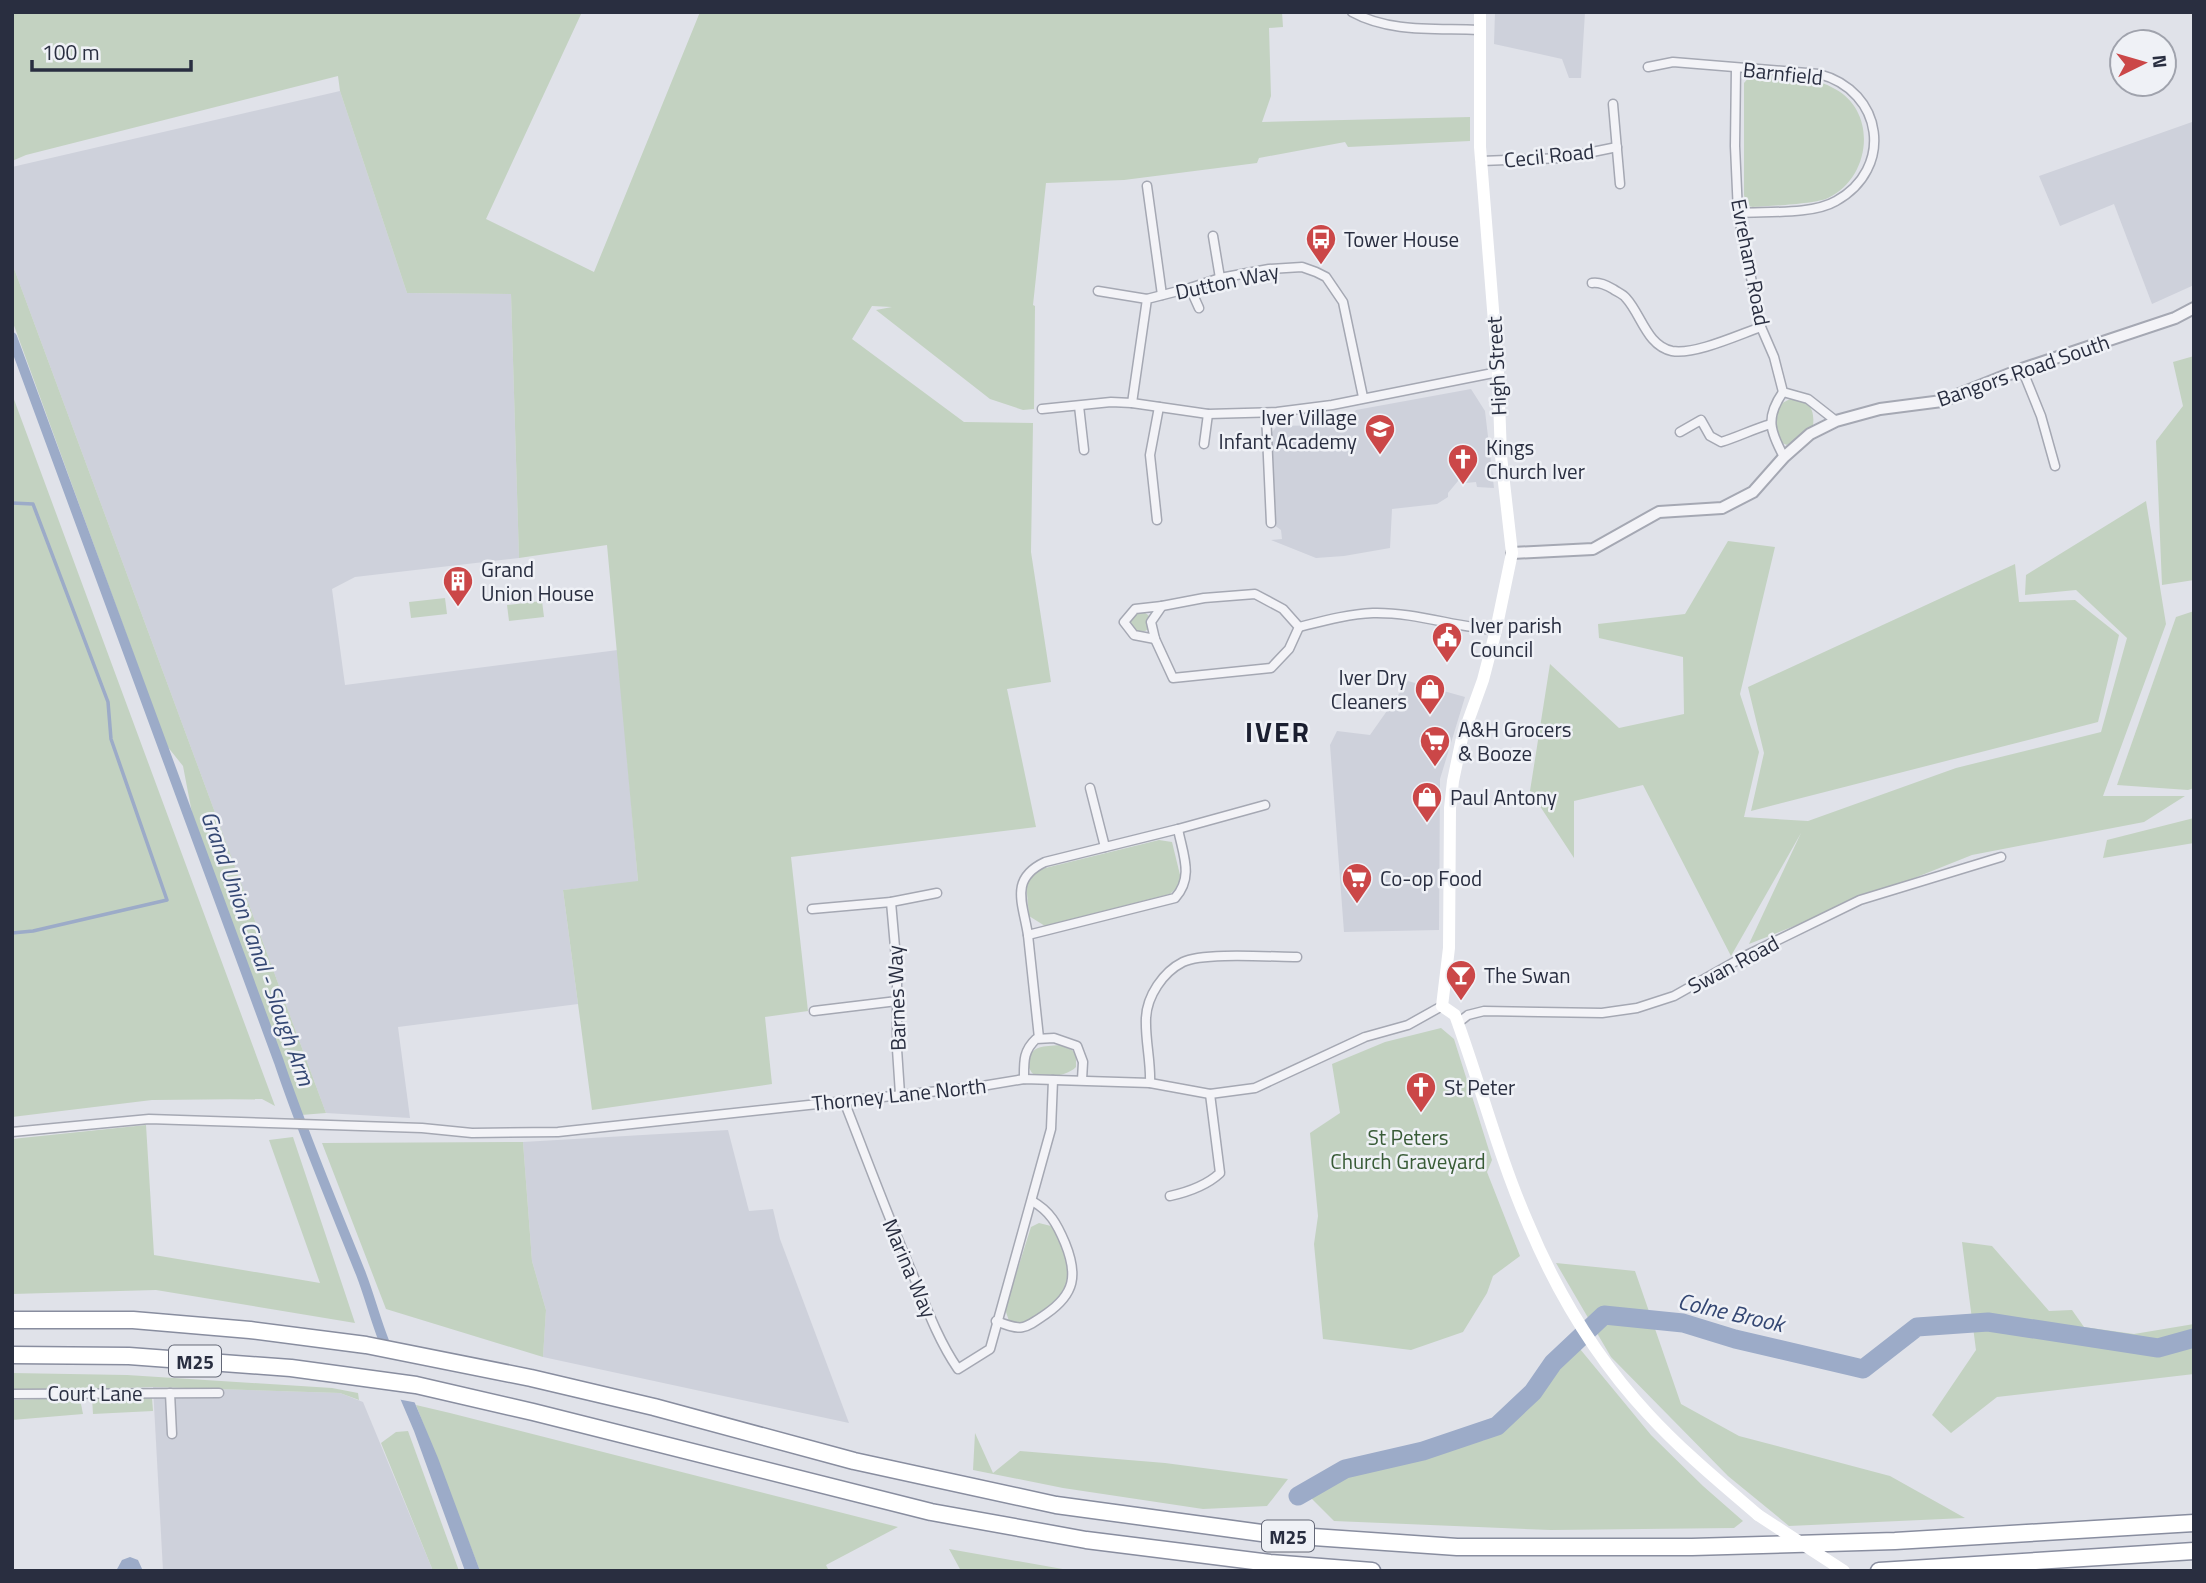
<svg xmlns="http://www.w3.org/2000/svg" width="2206" height="1583" font-family="'Titillium Web',sans-serif">
  <style>
    .built { fill: #ced1db }
    .green { fill: #c3d2c1 }
    .water { fill: #9cabc8 }
    .pier { fill: #e0e2e9 }
    .lines { fill: none; stroke-linecap: round; stroke-linejoin: round }
    .stream { stroke: #9cabc8; stroke-width: 3.5 }
    .canal { stroke: #9cabc8; stroke-width: 10 }
    .river { stroke: #9cabc8; stroke-width: 19 }
    .minor-casing { stroke: #a5a8b3; stroke-width: 11 }
    .tertiary-casing { stroke: #a5a8b3; stroke-width: 14 }
    .motorway-casing { stroke: #888d9f; stroke-width: 19 }
    .minor { stroke: #f3f3f7; stroke-width: 8 }
    .tertiary { stroke: #f3f3f7; stroke-width: 10 }
    .secondary { stroke: #fff; stroke-width: 12 }
    .motorway { stroke: #fff; stroke-width: 16 }
    .secondary-bridge { stroke: #fff; stroke-width: 12 }
    .labels { text-anchor: middle; dominant-baseline: central; stroke-width: 5; stroke-linejoin: round; paint-order: stroke }
    .shield { fill: #eff1f6; stroke: #646877; stroke-width: 2 }
    .shield-label { font-size: 19px; font-weight: bold; fill: #292e40 }
    .street-label { font-size: 21px; fill: #292e40; stroke: #eff1f6 }
    .poi-label { font-size: 21px; fill: #292e40; stroke: #eff1f6; text-anchor: start }
    .park-label { font-size: 21px; fill: #385b36; stroke: #eff1f6 }
    .water-label { font-size: 23px; font-style: italic; fill: #344773; stroke: #eff1f6 }
    .district-label { font-size: 28px; font-weight: bold; letter-spacing: 2px; fill: #1b1f30; stroke: #eff1f6 }
  </style>
  <rect width="100%" height="100%" fill="#e0e2e9"/>
  <g class="built">
    <path d="M1495,12H1585L1581,78H1569L1562,59L1494,44Z"/>
    <path d="M340,91L407,293L511,294L519,558L355,577L332,589L345,685L618,650L638,882L563,890L578,1004L398,1027L410,1118L326,1113L12,263V167Z"/>
    <path d="M2194,118V285L2152,304L2114,204L2060,226L2039,176L2192,122Z"/>
    <path d="M1471,389L1485,411L1494,488L1477,487L1476,482L1466,483L1463,476L1458,477V481L1448,493V497L1437,504L1392,509L1390,548L1344,556L1316,558L1271,540L1282,539L1281,530L1274,525L1269,436L1277,426L1328,425L1349,419L1356,410Z"/>
    <path d="M1408,681L1465,697L1440,779L1439,930L1344,932L1330,745L1337,731L1370,735Z"/>
    <path d="M728,1130L749,1211L773,1209L780,1239L849,1423L543,1357L546,1310L532,1261L523,1142Z"/>
    <path d="M153,1387L340,1393L363,1402L433,1571H163Z"/>
  </g>
  <g class="green">
    <path d="M12,12H582L486,219L594,272L700,12H1282L1283,27L1269,28L1271,96L1262,122L1470,117V141L1348,147L1345,142L1259,158L1257,163L1124,180L1046,183L1033,305L1035,306L1034,409L1023,410L990,399L876,310L892,307L872,306L852,339L964,422L1033,423L1031,552L1051,682L1007,689L1036,827L791,857L808,1011L765,1017L772,1084L592,1110L563,890L638,881L607,545L519,558L511,294L407,293L340,91L338,76L26,155L12,161Z"/>
    <path d="M1751,75C1779,77 1810,74 1835,89C1878,112 1871,178 1828,198C1816,204 1768,206 1753,207L1747,206L1744,195V83Z"/>
    <path d="M12,263L326,1113L301,1115L192,813L183,766L167,746L12,320Z"/>
    <path d="M2194,356V580L2162,585L2156,441L2183,406L2173,362Z"/>
    <path d="M12,394L275,1106L262,1099L152,1100L12,1117Z"/>
    <path d="M1791,399C1809,402 1815,407 1813,426L1787,445L1777,441L1773,435C1774,419 1774,404 1791,399Z"/>
    <path d="M2146,501L2166,624L2103,796H2185L2144,822L1972,855L1749,944L1801,833L1731,956L1643,785L1574,801V858L1530,791L1550,664L1619,728L1684,714L1683,657L1599,638L1598,624L1685,614L1728,541L1775,547L1740,694L1759,752L1744,817L1808,821L1956,768L2101,732L2127,638L2076,590L2025,595L2026,575Z"/>
    <path d="M2015,564L2019,602L2075,600L2119,635L2098,722L1751,811L1764,753L1748,687Z"/>
    <path d="M445,598L447,614L411,618L409,602Z"/>
    <path d="M542,601L544,617L509,621L507,605Z"/>
    <path d="M2194,611V788L2188,790L2117,785L2176,617Z"/>
    <circle cx="1141" cy="622" r="10"/>
    <path d="M2194,818V843L2103,858L2107,840Z"/>
    <path d="M1159,840L1172,842L1182,883L1170,894L1045,926L1029,916L1026,882L1033,871Z"/>
    <path d="M1441,1028L1454,1039L1492,1160L1487,1172L1520,1256L1493,1276L1487,1293L1463,1332L1411,1350L1323,1339L1314,1244L1318,1216L1310,1133L1340,1113L1332,1064L1385,1042Z"/>
    <path d="M1060,1045L1072,1050L1076,1055V1067C1069,1075 1042,1081 1032,1073C1030,1070 1028,1066 1027,1062C1033,1044 1043,1047 1060,1045Z"/>
    <path d="M146,1125L154,1255L320,1283L269,1140L293,1137L355,1323L156,1290L12,1294V1139Z"/>
    <path d="M523,1142L532,1261L546,1310L543,1357L386,1309L322,1143Z"/>
    <path d="M1039,1223L1051,1226L1055,1230C1071,1270 1078,1287 1039,1314C1028,1322 1022,1326 1009,1321L1005,1309L1031,1227Z"/>
    <path d="M1962,1242L1992,1246L2049,1311L2072,1310L2084,1327L2134,1334L2194,1324V1374L1997,1397L1951,1433L1932,1415L1976,1350Z"/>
    <path d="M1556,1263L1635,1271L1681,1404L1739,1436L1890,1476L1965,1518L1789,1526L1728,1476L1611,1357Z"/>
    <path d="M1580,1349L1651,1435L1703,1486L1743,1521L1734,1528L1551,1530L1334,1521L1311,1498L1329,1480L1402,1458L1485,1440L1524,1412L1556,1367Z"/>
    <path d="M12,1373L127,1375L332,1388L358,1393L359,1400L340,1393L153,1387L12,1392Z"/>
    <path d="M71,1398L81,1404L83,1414L12,1420V1400Z"/>
    <path d="M92,1398H152L153,1411L93,1414Z"/>
    <path d="M416,1405L450,1413L898,1527L826,1565L829,1571H480Z"/>
    <path d="M408,1431L459,1571H433L381,1443L396,1432Z"/>
    <path d="M975,1433L993,1473L1020,1451L1165,1463L1288,1479L1267,1506L1203,1509L1063,1488L973,1470Z"/>
    <path d="M949,1549L1074,1571H961Z"/>
  </g>
  <g class="water">
    <path d="M379,1349L393,1351L438,1458L480,1571H465L414,1431Z"/>
    <path d="M130,1557L138,1560L143,1571H116L122,1560Z"/>
  </g>
  <path class="pier" d="M395,1349L418,1403L397,1399L376,1350Z"/>
  <g class="lines">
    <path class="stream" d="M12,503L33,504L108,702L111,739L167,900L33,931L12,933"/>
    <path class="canal" d="M12,337L279,1062C303,1134 333,1204 361,1274C371,1300 377,1326 388,1351"/>
    <path class="river" d="M1298,1496L1345,1469L1423,1451L1497,1426L1533,1392L1553,1363L1604,1315L1683,1323L1735,1339L1863,1369L1917,1327L1988,1322L2158,1348L2194,1338"/>
    <g class="minor-casing">
      <g id="minor">
        <path d="M1352,12C1390,33 1437,28 1478,30"/>
        <path d="M1648,67L1673,62L1819,74C1884,91 1894,169 1836,201C1812,215 1766,211 1738,213"/>
        <path d="M1736,68L1735,146L1738,213L1761,327L1774,357L1783,392L1808,399L1836,421"/>
        <path d="M1613,104L1620,184"/>
        <path d="M1481,161L1563,158L1617,147"/>
        <path d="M1147,186L1162,295"/>
        <path d="M1213,236L1220,278"/>
        <path d="M1592,283C1600,282 1606,285 1613,289C1617,292 1623,294 1626,298C1641,314 1647,346 1672,351C1695,355 1738,335 1761,327"/>
        <path d="M1190,288L1199,308"/>
        <path d="M1098,291L1147,299"/>
        <path d="M2022,369L2041,416L2055,466"/>
        <path d="M1783,392C1765,418 1770,431 1784,457"/>
        <path d="M1132,403L1147,299L1190,288L1220,278L1269,269L1302,267L1316,272L1326,277L1343,302L1363,397"/>
        <path d="M1079,406L1084,450"/>
        <path d="M1042,409L1111,402L1132,403L1208,414L1277,412L1332,405L1498,372"/>
        <path d="M1266,413L1271,523"/>
        <path d="M1680,432L1701,420L1710,436L1721,442C1738,437 1753,429 1771,424"/>
        <path d="M1204,444L1208,414"/>
        <path d="M1157,520L1150,455L1159,407"/>
        <path d="M1255,594L1283,609L1299,627L1289,649L1271,668L1173,678L1155,639L1151,622L1162,606L1204,598Z"/>
        <path d="M1299,627C1323,621 1348,614 1373,613C1415,612 1455,627 1496,630"/>
        <path d="M1155,639L1134,635L1124,622L1135,609L1162,606"/>
        <path d="M1090,788L1105,847"/>
        <path d="M1178,829C1183,855 1194,877 1175,898L1028,935C1023,903 1009,879 1045,862Z"/>
        <path d="M1178,829L1265,805"/>
        <path d="M891,902L897,970V1049L900,1094"/>
        <path d="M812,909L891,902L937,893"/>
        <path d="M1028,935L1039,1038"/>
        <path d="M814,1011L897,1001"/>
        <path d="M1458,1023L1468,1015L1484,1011L1602,1013L1637,1008L1674,996L1745,956L1860,900L2001,857"/>
        <path d="M1024,1079C1024,1062 1023,1051 1036,1039L1054,1038L1077,1046L1083,1062L1082,1080"/>
        <path d="M1150,1083C1151,1061 1145,1040 1146,1018C1147,996 1163,972 1183,962C1203,952 1273,957 1297,957"/>
        <path d="M844,1101C868,1162 890,1222 916,1282C928,1312 940,1343 958,1369L990,1349L1051,1129L1053,1080"/>
        <path d="M12,1132L149,1119L422,1128L472,1133L558,1132L976,1087L1024,1079L1150,1083L1210,1094L1255,1088L1365,1037L1408,1025L1442,1006"/>
        <path d="M1170,1196C1188,1192 1206,1186 1220,1173L1210,1094"/>
        <path d="M996,1321C1022,1331 1023,1330 1046,1314C1075,1294 1078,1275 1065,1243C1057,1224 1050,1211 1032,1201"/>
        <path d="M170,1393L172,1434"/>
        <path d="M12,1394L219,1393"/>
      </g>
    </g>
    <g class="tertiary-casing">
      <path id="tertiary" d="M1512,553L1593,549L1659,512L1722,508L1753,492L1784,457L1810,434L1836,421L1880,409L1942,401L2022,369L2175,318L2194,308"/>
    </g>
    <g class="motorway-casing">
      <g id="motorway">
        <path d="M12,1320H133L250,1330L366,1345L531,1378L654,1407L854,1461L1056,1505L1269,1534L1457,1547H1692L1895,1541L2194,1523"/>
        <path d="M12,1355L129,1356L291,1368L416,1385L533,1412L931,1512L1086,1540L1270,1563L1372,1571"/>
        <path d="M1879,1571L2194,1551"/>
      </g>
    </g>
    <use href="#minor" class="minor"/>
    <use href="#tertiary" class="tertiary"/>
    <path class="secondary" d="M1480,12V147L1498,372L1501,456L1512,553L1496,630L1483,680L1462,738L1453,781L1450,808L1449,948L1442,1006L1455,1015C1480,1083 1498,1154 1527,1221C1556,1291 1596,1358 1648,1414C1682,1451 1721,1483 1758,1515"/>
    <use href="#motorway" class="motorway"/>
    <path class="secondary-bridge" d="M1758,1515L1844,1571"/>
  </g>
  <defs>
    <g id="bus-pin" transform="scale(1.575)"><path d="M0 17L-7.5 6A9.5 9.5 0 1 1 7.5 6Z" fill="#cb4748" stroke="#eff1f6"/><path d="M-5-6H5V4H4V6H2V4H-2V6H-4V4H-5ZM-3.5-4V0h7V-4ZM-3.5 1.2v1.5H-2V1.2ZM2 1.2v1.5H3.5V1.2Z" fill="#fff"/></g>
    <g id="school-pin" transform="scale(1.575)"><path d="M0 17L-7.5 6A9.5 9.5 0 1 1 7.5 6Z" fill="#cb4748" stroke="#eff1f6"/><path d="M0-5L7-2L0 1L-7-2ZM-4 1L0 2.5L4 1V4Q0 6-4 4Z" fill="#fff"/></g>
    <g id="church-pin" transform="scale(1.575)"><path d="M0 17L-7.5 6A9.5 9.5 0 1 1 7.5 6Z" fill="#cb4748" stroke="#eff1f6"/><path d="M-1.2-6h2.4v3.5h3.3v2.4h-3.3V6h-2.4V-.1h-3.3v-2.4h3.3Z" fill="#fff"/></g>
    <g id="building-pin" transform="scale(1.575)"><path d="M0 17L-7.5 6A9.5 9.5 0 1 1 7.5 6Z" fill="#cb4748" stroke="#eff1f6"/><path d="M-4-6H4V6H1V3H-1V6H-4ZM-2.5-4.3h1.7v1.8h-1.7ZM.8-4.3h1.7v1.8H.8ZM-2.5-1h1.7V.8h-1.7ZM.8-1h1.7V.8H.8Z" fill="#fff"/></g>
    <g id="civic-pin" transform="scale(1.575)"><path d="M0 17L-7.5 6A9.5 9.5 0 1 1 7.5 6Z" fill="#cb4748" stroke="#eff1f6"/><path d="M-.6-6.5H3V-4.5H.6V-3L4-1V1h2V6H-6V1h2V-1L-.6-3ZM-1.2 2.5V6h2.4V2.5Z" fill="#fff"/></g>
    <g id="shop-pin" transform="scale(1.575)"><path d="M0 17L-7.5 6A9.5 9.5 0 1 1 7.5 6Z" fill="#cb4748" stroke="#eff1f6"/><path d="M-5-2.5h2.3a2.7 3.5 0 0 1 5.4 0H5L5.5 6h-11ZM-1.5-2.5h3a1.5 2.3 0 0 0-3 0Z" fill="#fff"/></g>
    <g id="supermarket-pin" transform="scale(1.575)"><path d="M0 17L-7.5 6A9.5 9.5 0 1 1 7.5 6Z" fill="#cb4748" stroke="#eff1f6"/><path d="M-6-5.5h2.5l.6 2H6L4.5 2H-2.5L-4.4-4H-6ZM-1.5 3.2a1.3 1.3 0 1 0 .1 0ZM3 3.2a1.3 1.3 0 1 0 .1 0Z" fill="#fff"/></g>
    <g id="bar-pin" transform="scale(1.575)"><path d="M0 17L-7.5 6A9.5 9.5 0 1 1 7.5 6Z" fill="#cb4748" stroke="#eff1f6"/><path d="M-6-5H6L.8 .8V4.5H3.5V6h-7V4.5H-.8V.8Z" fill="#fff"/></g>
  </defs>
  <g fill-rule="evenodd">
    <use href="#bus-pin" x="1321" y="239"/>
    <use href="#school-pin" x="1380" y="429"/>
    <use href="#church-pin" x="1463" y="459"/>
    <use href="#building-pin" x="458" y="581"/>
    <use href="#civic-pin" x="1447" y="637"/>
    <use href="#shop-pin" x="1430" y="689"/>
    <use href="#supermarket-pin" x="1435" y="741"/>
    <use href="#shop-pin" x="1427" y="797"/>
    <use href="#supermarket-pin" x="1357" y="878"/>
    <use href="#bar-pin" x="1461" y="975"/>
    <use href="#church-pin" x="1421" y="1087"/>
  </g>
  <g class="labels">
    <g class="shield">
      <rect x="169" y="1345.5" width="52" height="31" rx="5"/>
      <rect x="1262" y="1520.5" width="52" height="31" rx="5"/>
    </g>
    <g class="shield-label">
      <text x="195" y="1361">M25</text>
      <text x="1288" y="1536">M25</text>
    </g>
    <g class="street-label">
      <text transform="translate(1783 73) rotate(6)">Barnfield</text>
      <text transform="translate(1549 155) rotate(-6)">Cecil Road</text>
      <text transform="translate(1751 262) rotate(79)">Evreham Road</text>
      <text transform="translate(1227 281) rotate(-12)">Dutton Way</text>
      <text transform="translate(1496 366) rotate(-93)">High Street</text>
      <text transform="translate(2023 370) rotate(-19)">Bangors Road South</text>
      <text transform="translate(1733 964) rotate(-28)">Swan Road</text>
      <text transform="translate(896 998) rotate(-92)">Barnes Way</text>
      <text transform="translate(899 1094) rotate(-6)">Thorney Lane North</text>
      <text transform="translate(910 1268) rotate(67)">Marina Way</text>
      <text x="95" y="1393">Court Lane</text>
    </g>
    <g class="poi-label">
      <text x="1344" y="239">Tower House</text>
      <text x="1357" y="417" text-anchor="end">Iver Village<tspan x="1357" dy="24">Infant Academy</tspan></text>
      <text x="1486" y="447">Kings<tspan x="1486" dy="24">Church Iver</tspan></text>
      <text x="481" y="569">Grand<tspan x="481" dy="24">Union House</tspan></text>
      <text x="1470" y="625">Iver parish<tspan x="1470" dy="24">Council</tspan></text>
      <text x="1407" y="677" text-anchor="end">Iver Dry<tspan x="1407" dy="24">Cleaners</tspan></text>
      <text x="1458" y="729">A&amp;H Grocers<tspan x="1458" dy="24">&amp; Booze</tspan></text>
      <text x="1450" y="797">Paul Antony</text>
      <text x="1380" y="878">Co-op Food</text>
      <text x="1484" y="975">The Swan</text>
      <text x="1444" y="1087">St Peter</text>
    </g>
    <g class="park-label">
      <text x="1408" y="1137">St Peters<tspan x="1408" dy="24">Church Graveyard</tspan></text>
    </g>
    <g class="water-label">
      <text transform="translate(258 948) rotate(70)">Grand Union Canal - Slough Arm</text>
      <text transform="translate(1731 1312) rotate(13)">Colne Brook</text>
    </g>
    <g class="district-label">
      <text x="1278" y="731">IVER</text>
    </g>
  </g>
  <rect width="2206" height="1583" fill="none" stroke="#292e40" stroke-width="28"/>
  <g transform="translate(2143 63) rotate(85)"><circle r="33" fill="#eff1f6" stroke="#a0a3ad" stroke-width="2"/>
  <path d="M0-5L12 26L0 18L-12 26Z" fill="#cb4748"/>
  <text y="-10" font-size="19" font-weight="bold" text-anchor="middle" fill="#292e40">N</text>
  </g>
  <path d="M32 60v10h159v-10" fill="none" stroke="#292e40" stroke-width="3.5"/>
  <text x="42" y="60" font-size="21" fill="#292e40" stroke="#eff1f6" stroke-width="5" paint-order="stroke">100 m</text>
</svg>
